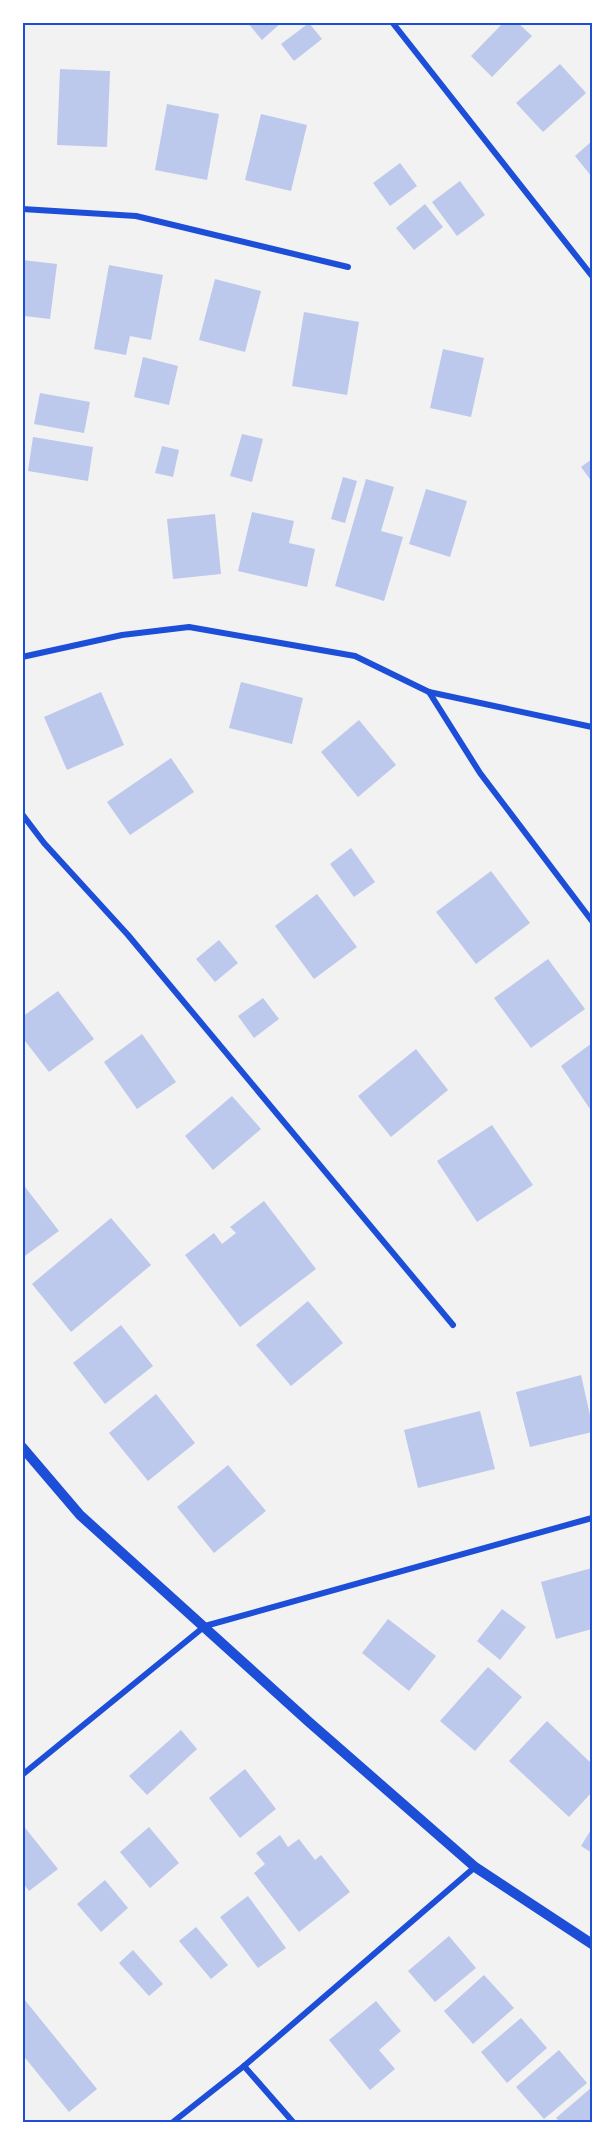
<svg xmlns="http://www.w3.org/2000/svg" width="615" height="2145" font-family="'Open Sans',sans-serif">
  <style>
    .building { fill: #bdc9ec }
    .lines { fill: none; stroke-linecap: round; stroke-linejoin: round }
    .minor { stroke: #1d4ed8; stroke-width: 6 }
    .tertiary { stroke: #1d4ed8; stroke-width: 10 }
    .neatline { fill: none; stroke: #1d4ed8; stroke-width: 2 }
  </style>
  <rect width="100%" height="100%" fill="#f2f2f2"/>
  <g class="building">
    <path d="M247,22H282L262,40Z"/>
    <path d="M504,22H517L532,36L492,77L471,56Z"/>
    <path d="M309,23L322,39L294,61L281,44Z"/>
    <path d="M560,64L586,93L543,132L516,103Z"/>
    <path d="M60,69L110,71L107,147L57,145Z"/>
    <path d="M167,104L219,114L207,180L155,170Z"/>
    <path d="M261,114L307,125L291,191L245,180Z"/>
    <path d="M592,141V177L575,156Z"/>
    <path d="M400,163L417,186L390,206L373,183Z"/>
    <path d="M460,181L485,215L457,236L432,202Z"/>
    <path d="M425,204L443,227L414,250L396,228Z"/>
    <path d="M22,260L57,264L50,319L24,316Z"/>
    <path d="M109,265L163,275L151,340L130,336L126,355L94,349Z"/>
    <path d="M215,279L261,291L245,352L199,340Z"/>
    <path d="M304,312L359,322L347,395L292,386Z"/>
    <path d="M443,349L484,358L471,417L430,408Z"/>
    <path d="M143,357L178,366L169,405L134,397Z"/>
    <path d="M40,393L90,402L84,433L34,424Z"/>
    <path d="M242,434L263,439L252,482L230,476Z"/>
    <path d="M33,437L93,447L88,481L28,471Z"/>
    <path d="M162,446L179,450L173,477L155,473Z"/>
    <path d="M592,459V482L581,467Z"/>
    <path d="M343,477L357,481L345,523L331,519Z"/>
    <path d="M366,479L394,487L381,531L403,537L384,601L335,586Z"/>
    <path d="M426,489L467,501L450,557L409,544Z"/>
    <path d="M252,512L294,521L289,543L315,549L307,587L238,571Z"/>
    <path d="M215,514L221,574L173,579L167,519Z"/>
    <path d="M241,682L303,698L292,744L229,728Z"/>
    <path d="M101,692L124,745L67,770L44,717Z"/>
    <path d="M359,720L396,765L358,797L321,752Z"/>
    <path d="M171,758L194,792L130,835L107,802Z"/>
    <path d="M351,848L375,882L354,897L330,864Z"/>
    <path d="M491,871L530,923L476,964L436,912Z"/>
    <path d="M317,894L357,947L314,979L275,926Z"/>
    <path d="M219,940L238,963L215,982L196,959Z"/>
    <path d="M548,959L585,1009L531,1048L494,998Z"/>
    <path d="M58,991L94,1039L49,1072L22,1037V1017Z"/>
    <path d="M263,998L279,1019L254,1038L238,1016Z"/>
    <path d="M142,1034L176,1082L137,1109L104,1062Z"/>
    <path d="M592,1043V1112L561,1066Z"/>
    <path d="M416,1049L448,1090L391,1137L358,1096Z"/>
    <path d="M232,1096L261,1129L213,1170L185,1136Z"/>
    <path d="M492,1125L533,1185L477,1222L437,1161Z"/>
    <path d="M22,1183L59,1231L22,1258Z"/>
    <path d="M264,1201L316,1269L240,1327L185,1255L214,1233L222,1244L236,1233L230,1227Z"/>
    <path d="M111,1218L151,1265L71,1332L32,1284Z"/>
    <path d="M308,1301L343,1343L291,1386L256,1345Z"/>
    <path d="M121,1325L153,1366L105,1404L73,1363Z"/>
    <path d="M581,1375L592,1424V1432L530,1447L516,1392Z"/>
    <path d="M156,1394L195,1443L148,1481L109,1433Z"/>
    <path d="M480,1411L495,1469L418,1488L404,1430Z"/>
    <path d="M228,1465L266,1511L214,1553L177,1507Z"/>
    <path d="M592,1568V1629L556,1639L541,1582Z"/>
    <path d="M502,1609L526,1627L500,1660L477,1641Z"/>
    <path d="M388,1619L436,1656L409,1691L362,1653Z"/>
    <path d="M488,1667L522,1697L475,1751L440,1721Z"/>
    <path d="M547,1721L592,1764V1792L569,1817L509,1761Z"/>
    <path d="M181,1730L197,1749L147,1795L129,1776Z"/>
    <path d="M245,1769L276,1809L240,1838L209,1798Z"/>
    <path d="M22,1824L58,1869L29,1891L22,1882Z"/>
    <path d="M149,1827L179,1863L150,1888L120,1852Z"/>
    <path d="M592,1828V1853L581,1846Z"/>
    <path d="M280,1835L288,1847L299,1839L315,1860L321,1855L350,1892L299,1932L254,1873L265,1864L256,1853Z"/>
    <path d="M105,1880L128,1908L101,1932L77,1904Z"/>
    <path d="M248,1896L286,1948L258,1968L220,1917Z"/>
    <path d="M196,1927L228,1965L211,1979L179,1941Z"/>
    <path d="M449,1936L476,1968L435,2002L408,1971Z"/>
    <path d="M133,1950L163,1984L149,1996L119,1963Z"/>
    <path d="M484,1975L514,2008L473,2044L444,2011Z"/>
    <path d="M24,1999L97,2089L69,2112L22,2054V2000Z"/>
    <path d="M376,2001L401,2031L379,2050L395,2069L370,2090L329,2040Z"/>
    <path d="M521,2018L547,2048L507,2083L481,2052Z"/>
    <path d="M559,2050L587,2083L544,2119L516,2087Z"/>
    <path d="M592,2087V2122H560L556,2118Z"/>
  </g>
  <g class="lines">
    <g class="minor">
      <path d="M392,22L592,276"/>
      <path d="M22,209L136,216L348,267"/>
      <path d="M22,657L122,635L189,627L355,656L429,692L592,727"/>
      <path d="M429,692L480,773L592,921"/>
      <path d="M22,814L44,843L128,935L453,1325"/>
      <path d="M22,1775L205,1626L592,1518"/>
      <path d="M244,2066L293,2122"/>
      <path d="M173,2122L244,2066L475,1867"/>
    </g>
    <path class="tertiary" d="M22,1447L80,1515L309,1722L475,1867L592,1944"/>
  </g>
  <rect width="615" height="2145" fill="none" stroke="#ffffff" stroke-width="48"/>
  <rect x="24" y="24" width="567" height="2097" class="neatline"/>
</svg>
